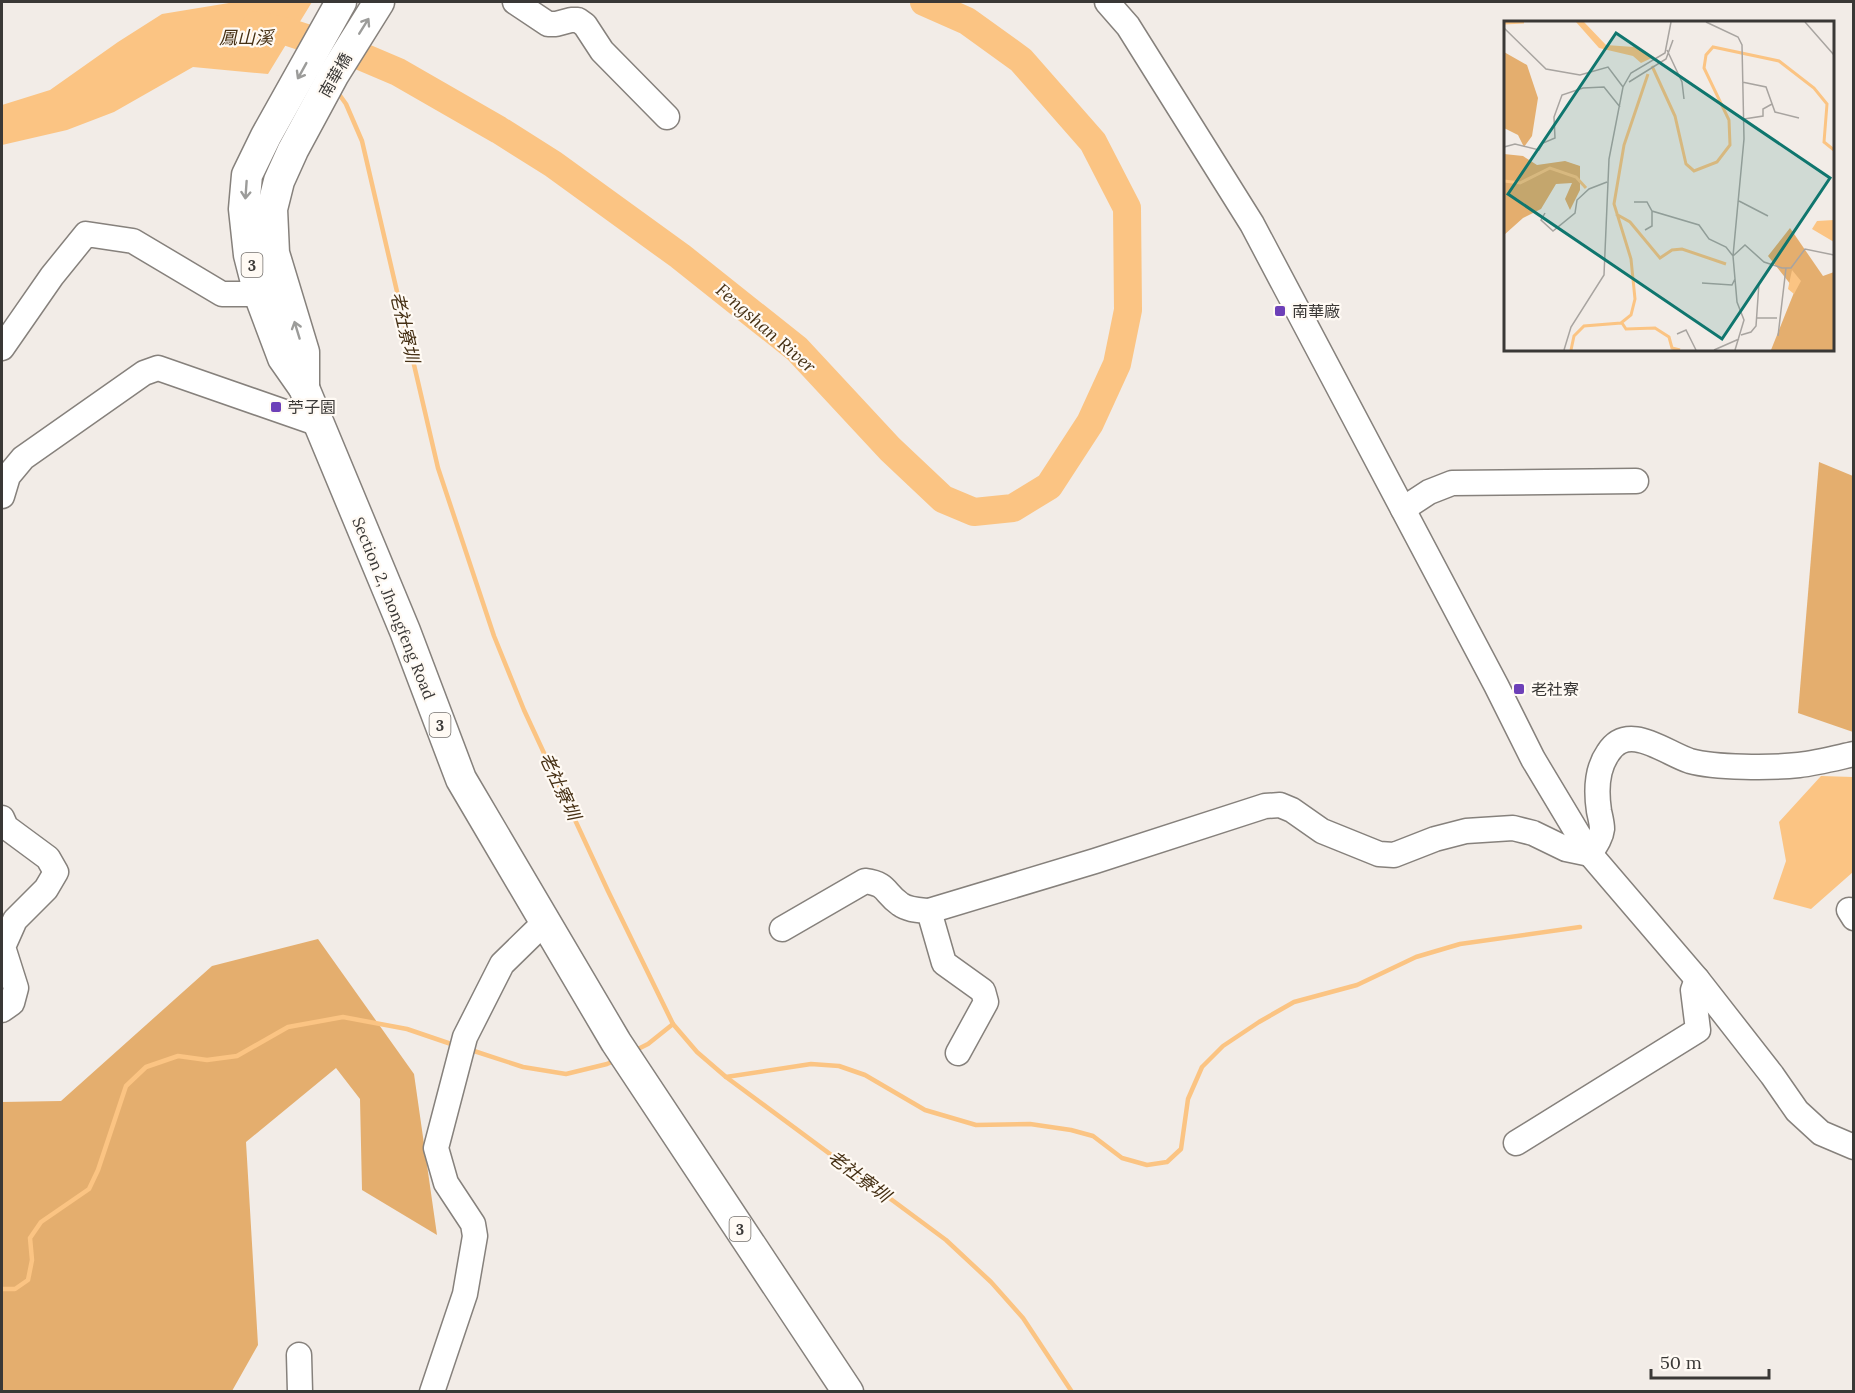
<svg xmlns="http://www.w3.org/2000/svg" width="1855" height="1393" font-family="Lora,'Noto Sans TC',serif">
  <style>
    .forest { fill: #e4ae6e }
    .water { fill: #fbc483 }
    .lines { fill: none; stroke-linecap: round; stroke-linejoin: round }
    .stream { stroke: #fbc483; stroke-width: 4.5 }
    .river { stroke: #fbc483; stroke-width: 28 }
    .minor-casing { stroke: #86817c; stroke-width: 27 }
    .major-casing { stroke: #86817c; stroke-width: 33 }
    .minor { stroke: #fff; stroke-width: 24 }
    .major { stroke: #fff; stroke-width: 30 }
    .oneway { stroke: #9c9c9a }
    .poi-dot { fill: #6d40b8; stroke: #fffaf4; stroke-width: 2 }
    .labels { text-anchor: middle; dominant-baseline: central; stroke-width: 4.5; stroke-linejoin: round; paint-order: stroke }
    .shield { fill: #fffaf4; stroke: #75726f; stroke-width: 1.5 }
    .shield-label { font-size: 15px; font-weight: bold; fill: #3a3836 }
    .street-label { font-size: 16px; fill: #3a3836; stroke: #fffaf4 }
    .poi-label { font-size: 16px; fill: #3a3836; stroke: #fffaf4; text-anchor: start }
    .water-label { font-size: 18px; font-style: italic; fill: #463014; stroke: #fffaf4 }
    .inset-river { fill: none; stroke: #fbc483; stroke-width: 3 }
    .inset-road { fill: none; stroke: #a8a4a0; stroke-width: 1.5 }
    .view { fill: #0f766e; fill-opacity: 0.15; stroke: #0f766e; stroke-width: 3 }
    .inset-edge { fill: none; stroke: #3a3836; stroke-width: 3 }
  </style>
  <rect width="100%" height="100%" fill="#f2ece7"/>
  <g class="forest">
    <path d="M1819,462L1853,476V732L1798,713Z"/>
    <path d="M318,939L414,1074L437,1235L362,1190L360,1099L336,1068L246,1142L258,1345L232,1391H2V1102L61,1101L212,966Z"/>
  </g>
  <g class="water">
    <path d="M235,2H312L268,74L193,67L114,112L67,130L2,145V105L50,90L118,42L162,14Z"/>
    <path d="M1821,776L1853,777V872L1811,909L1773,899L1786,861L1779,822Z"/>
  </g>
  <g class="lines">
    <g class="stream">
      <path d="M288,32L303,48"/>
      <path d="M336,90L346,104L362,141L438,468L494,636L524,710L608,891L673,1024L697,1052L726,1077L946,1240L991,1282L1023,1318L1072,1392"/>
      <path d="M471,1050L523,1067L566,1074L607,1064L616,1060"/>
      <path d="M634,1051L648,1044L673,1024"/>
      <path d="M726,1077L811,1064L839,1066L865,1075L925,1110L976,1125L1030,1124L1071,1130L1093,1136L1122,1158L1147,1165L1167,1162L1181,1149L1188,1099L1202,1067L1223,1046L1259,1022L1294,1002L1357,985L1416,957L1460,944L1580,927"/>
      <path d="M2,1289H15L28,1280L32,1260L30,1238L41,1222L89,1189L98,1170L126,1086L146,1067L178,1056L207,1060L237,1056L288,1027L343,1017L407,1029L457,1046"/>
    </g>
    <path class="river" d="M256,25L288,32L358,55L398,72L499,130L553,164L680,256L797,349L890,449L943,499L974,512L1013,508L1049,486L1090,423L1117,364L1128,310L1127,208L1093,142L1021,60L967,21L924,2"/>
    <g class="minor-casing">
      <g id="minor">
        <path d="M515,2L548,24H556L571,20H578L585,25L602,51L667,117"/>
        <path d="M1107,2L1128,26L1252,224L1496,685L1533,759L1590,854L1697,979L1772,1075L1797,1111L1821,1133L1854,1147"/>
        <path d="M2,348L52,276L86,234L133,241L222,294H259"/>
        <path d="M2,496L8,476L23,458L144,373L158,368L319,424"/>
        <path d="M1403,509L1429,492L1452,483L1636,481"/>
        <path d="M2,818L6,827L48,858L56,872L46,889L15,920L3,947L16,988L12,1003L2,1010"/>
        <path d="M1849,910L1854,918"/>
        <path d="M929,911L944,963L983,991L986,1002L958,1053"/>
        <path d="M782,929L865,881C888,884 884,893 900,904C908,910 919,910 929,911L1095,861L1265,806L1280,805L1292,810L1322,831L1379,854L1394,855L1435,839L1466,831L1513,828L1533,833L1566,849L1590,854C1595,846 1601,838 1602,829C1602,823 1600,816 1599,811C1596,791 1596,770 1608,753C1628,721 1665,753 1690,761C1715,768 1772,768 1799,765C1817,763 1836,758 1854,754"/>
        <path d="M1516,1143L1698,1030L1693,990L1697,979"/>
        <path d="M299,1355L300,1392"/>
        <path d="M432,1392L465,1294L475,1236L473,1224L446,1183L436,1148L465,1037L502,964L545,922"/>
      </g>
    </g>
    <g class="major-casing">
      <g id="major">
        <path d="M341,2L266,136L247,175L244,209L249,255L259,294L283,358L304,388L405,631L461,779L616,1042L848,1392"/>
        <path d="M304,388V352L274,253L272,209L279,181L293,150L334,74L379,2"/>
      </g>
    </g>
    <use href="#minor" class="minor"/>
    <use href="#major" class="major"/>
  </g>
  <defs><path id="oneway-shaft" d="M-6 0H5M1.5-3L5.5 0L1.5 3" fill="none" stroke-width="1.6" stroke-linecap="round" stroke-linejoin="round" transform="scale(1.5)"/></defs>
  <g class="oneway">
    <use href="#oneway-shaft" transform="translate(364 26) rotate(-58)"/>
    <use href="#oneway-shaft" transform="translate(302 71) rotate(119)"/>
    <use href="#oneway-shaft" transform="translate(246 190) rotate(94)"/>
    <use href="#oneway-shaft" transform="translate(297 330) rotate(-107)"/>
  </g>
  <g class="poi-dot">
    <rect x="1274" y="305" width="12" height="12" rx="3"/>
    <rect x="270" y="401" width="12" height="12" rx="3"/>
    <rect x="1513" y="683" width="12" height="12" rx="3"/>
  </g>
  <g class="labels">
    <g class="shield">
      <rect x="241.5" y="253" width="21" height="24" rx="4.5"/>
      <rect x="429.5" y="713" width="21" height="24" rx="4.5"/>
      <rect x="729.5" y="1217" width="21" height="24" rx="4.5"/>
    </g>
    <g class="shield-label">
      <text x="252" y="265">3</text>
      <text x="440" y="725">3</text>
      <text x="740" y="1229">3</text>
    </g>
    <g class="street-label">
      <text transform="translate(335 75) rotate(-60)">南華橋</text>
      <text transform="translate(394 608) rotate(68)">Section 2, Jhongfeng Road</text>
    </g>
    <g class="poi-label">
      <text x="1292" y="311">南華廠</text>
      <text x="288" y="407">苧子園</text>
      <text x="1531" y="689">老社寮</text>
    </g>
    <g class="water-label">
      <text x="246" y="37">鳳山溪</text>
      <text transform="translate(405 327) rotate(77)">老社寮圳</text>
      <text transform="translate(766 328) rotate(41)">Fengshan River</text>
      <text transform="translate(560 786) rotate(65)">老社寮圳</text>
      <text transform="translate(859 1176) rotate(37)">老社寮圳</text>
    </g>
  </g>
  <g transform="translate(1504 21)">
    <rect width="330" height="330" fill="#f2ece7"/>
    <path d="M0,31L23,44L34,77L28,115L20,126L14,114L0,107ZM0,133L19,135L33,144L61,140L76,145V169L66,189L61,178L68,162L52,163L37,188L19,197L0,214ZM286,207L319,255L330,251V329H267L291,269L264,235Z" fill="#e4ae6e"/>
    <path d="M72,1H80L102,24L130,26L150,36L137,42L129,35L95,27ZM330,199V221L308,208L313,200ZM288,249L297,260L290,273L284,268Z" fill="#fbc483"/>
    <path class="inset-river" d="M0,2L20,1M148,45L171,95L182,143L190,150L213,141L226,124L225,99L200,47L202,34L209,26L275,40L310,67L323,83L320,121L330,129M0,160L16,162L46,147L72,156L82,167M112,193L126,201L156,237L168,229L178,228L222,243M118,302L122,308L151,307L165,316L168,327L176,329M67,329L70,315L80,305L117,302L127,294L131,278L127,238L110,183L120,124L144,53"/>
    <path class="inset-road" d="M202,1L234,16L238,24L240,118L229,235L233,281L240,299L231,329M301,1L330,34M0,7L42,48L76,54L104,46L119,66M163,29L178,61L180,78M125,61L162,38L169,19M238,61L262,66L271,91L295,97M240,98L259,95V88L268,83M0,126L11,123L35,129L39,122L51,117L50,96L58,74L79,67L100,66L116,86M235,180L264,195M130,181H143L148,190L195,204L205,218L222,226L229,235L241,224L260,241L278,247H287L301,228L330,234M41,192L37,199L49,210L71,192L73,179L85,168L103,161M141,209L148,205V190M198,262L228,264L231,258M253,297H273M173,313L182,309L192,329M237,314L247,311L252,305L255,262M274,315L282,247M60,329L67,306L100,254L105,138L119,66L127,52L161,32L167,1M210,329L235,318"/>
    <path class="view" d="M112,12L326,157L218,318L4,173Z"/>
    <rect width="330" height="330" class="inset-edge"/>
  </g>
  <rect width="1855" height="1393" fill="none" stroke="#3a3836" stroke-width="6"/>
  <path d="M1651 1369v9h118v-9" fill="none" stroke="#3a3836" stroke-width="3"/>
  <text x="1660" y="1369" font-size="18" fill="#3a3836" stroke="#fffaf4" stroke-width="4.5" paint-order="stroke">50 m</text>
</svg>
